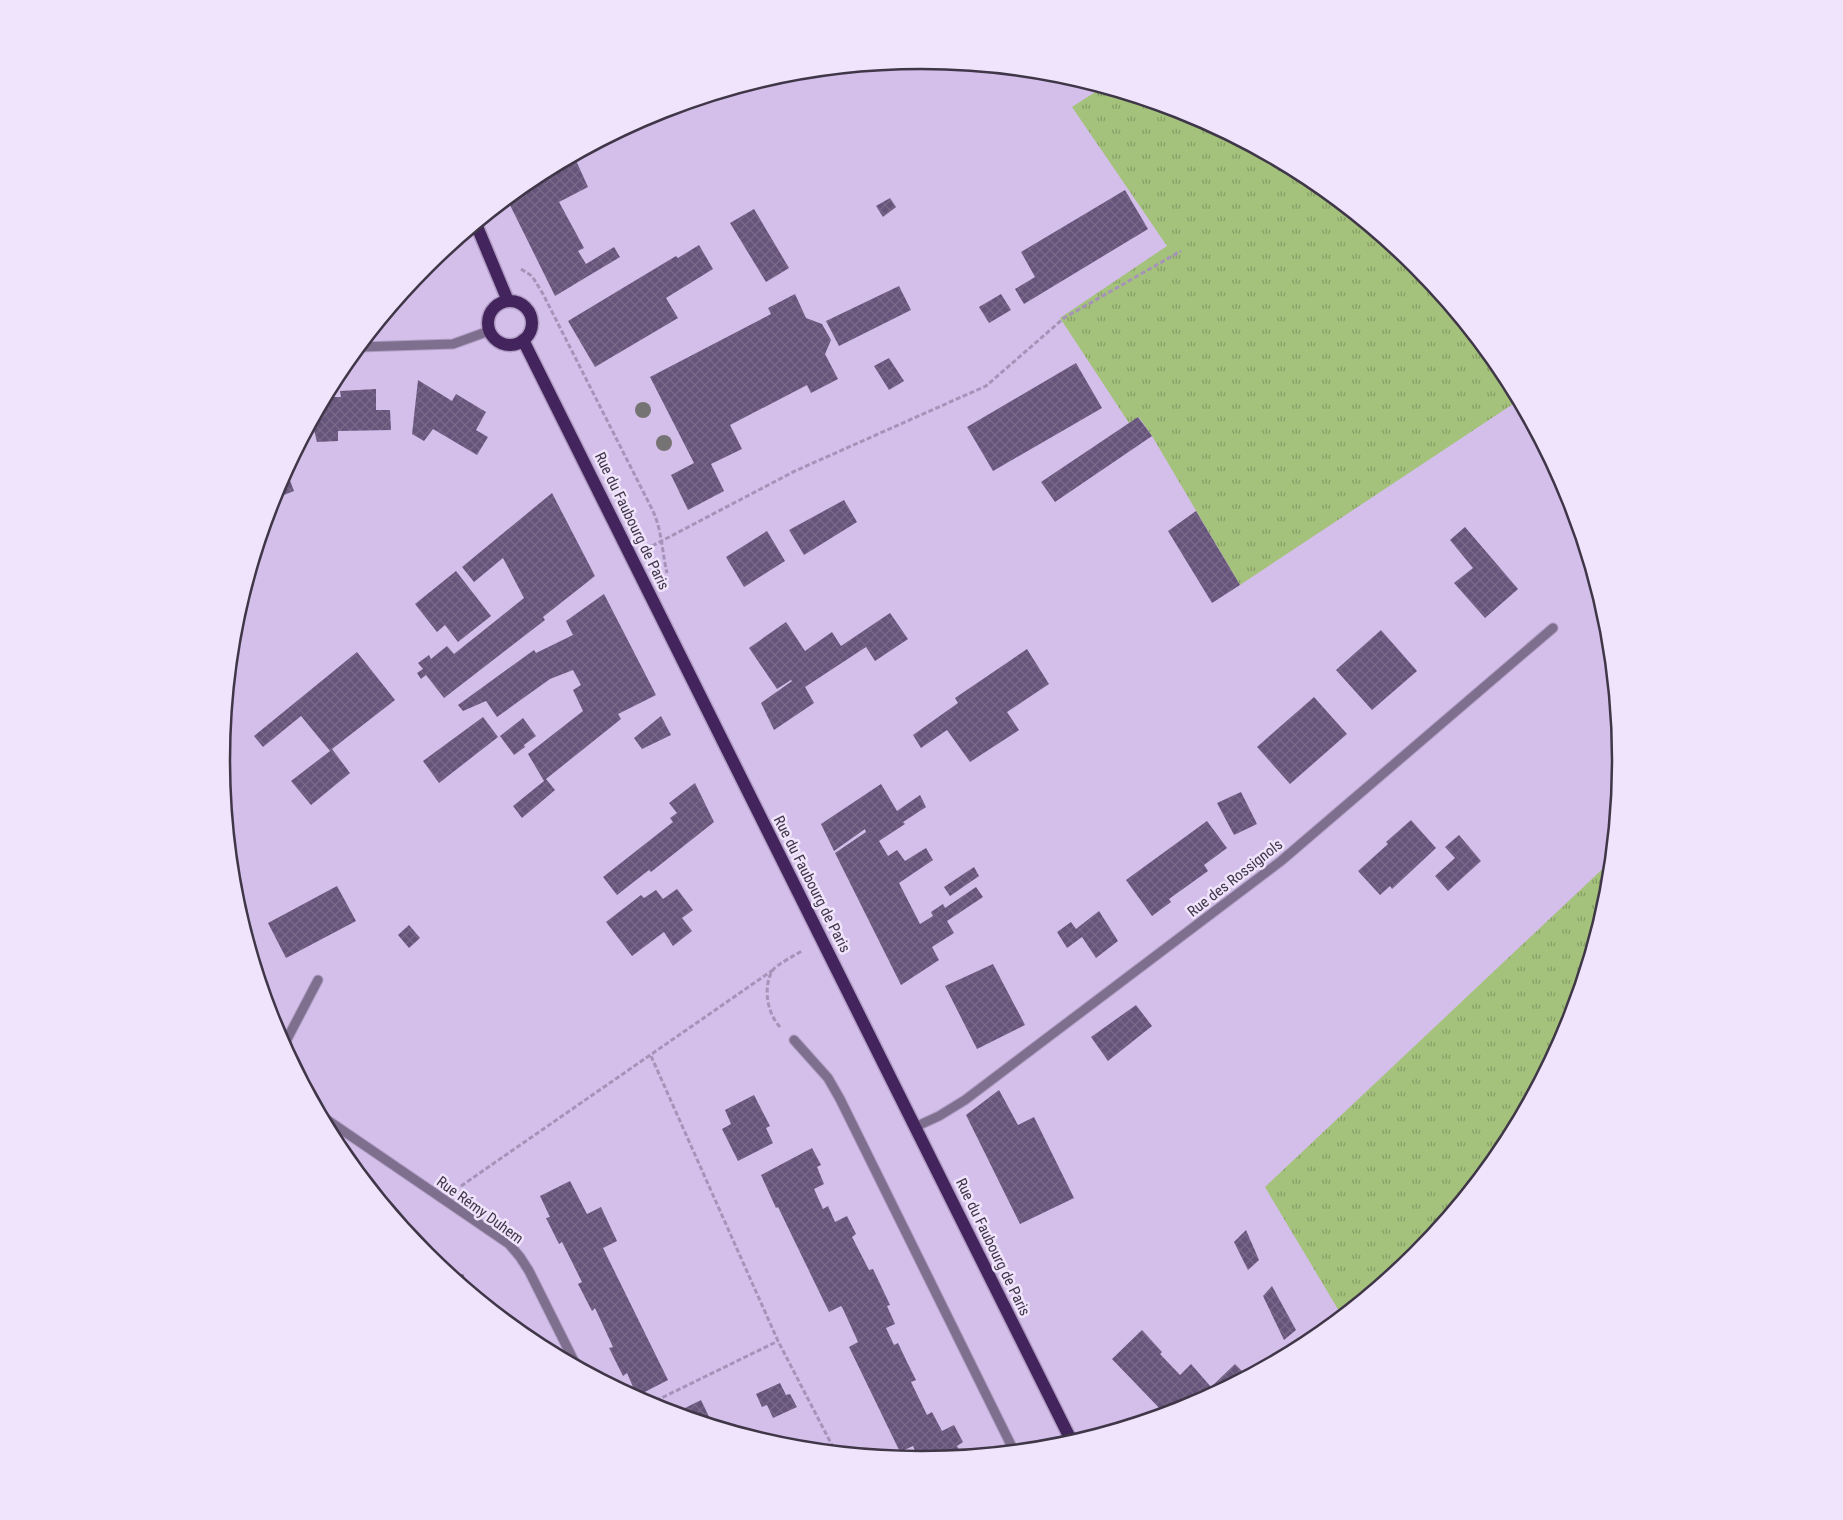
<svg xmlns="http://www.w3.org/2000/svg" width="1843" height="1520" font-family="'Roboto Condensed',sans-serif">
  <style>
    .grass { fill: url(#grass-tufts) }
    .building { fill: url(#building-cross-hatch) }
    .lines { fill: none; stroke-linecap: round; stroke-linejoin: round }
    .minor-casing { stroke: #b09dc3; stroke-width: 11 }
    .major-casing { stroke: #b09dc3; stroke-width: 15 }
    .path { stroke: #a694b8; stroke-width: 3; stroke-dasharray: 5 2.5; stroke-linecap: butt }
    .minor { stroke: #7f6f8f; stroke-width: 9 }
    .major { stroke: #43245d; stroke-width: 12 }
    .tree { fill: #757373 }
    .labels { text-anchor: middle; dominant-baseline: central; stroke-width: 5; stroke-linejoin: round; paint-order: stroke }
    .street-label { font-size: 15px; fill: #3f3648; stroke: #efe4fb }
    .rim { fill: none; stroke: #3f3648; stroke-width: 2.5 }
  </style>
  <defs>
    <pattern id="grass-tufts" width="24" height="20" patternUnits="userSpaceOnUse" patternTransform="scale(1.25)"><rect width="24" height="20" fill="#a4c27b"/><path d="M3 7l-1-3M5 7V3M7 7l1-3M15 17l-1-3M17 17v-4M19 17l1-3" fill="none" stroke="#879e67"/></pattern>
    <pattern id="building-cross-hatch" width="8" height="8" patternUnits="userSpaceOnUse" patternTransform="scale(1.25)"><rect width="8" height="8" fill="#67547b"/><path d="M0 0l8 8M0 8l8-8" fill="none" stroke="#7a6a8a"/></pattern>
  </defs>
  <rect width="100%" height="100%" fill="#d4beea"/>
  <g class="grass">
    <path d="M1103,87L1190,113L1311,178L1417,265L1504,371L1519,400L1240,585L1152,436L1139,417L1129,423L1060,318L1167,246L1072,107Z"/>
    <path d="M1611,861L1608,897L1568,1028L1503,1149L1416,1255L1342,1316L1265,1187Z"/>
  </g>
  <g class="building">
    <path d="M574,156L588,187L559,202L584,248L578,251L586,264L614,247L620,257L555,296L507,199L533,178Z"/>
    <path d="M1125,190L1148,229L1024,304L1015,289L1035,277L1021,252Z"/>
    <path d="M890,198L896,207L883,217L876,206Z"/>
    <path d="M754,209L789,268L766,282L730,223Z"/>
    <path d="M699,245L713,269L666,298L678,318L595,367L568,321L676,256L678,258Z"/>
    <path d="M899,286L911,310L839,346L826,321Z"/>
    <path d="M795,294L806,318L822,324L831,340L825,354L838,379L811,393L807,385L730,425L742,449L711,464L724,491L688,510L671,475L694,463L650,377L771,314L768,308Z"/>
    <path d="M1001,294L1011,310L989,323L979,307Z"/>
    <path d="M889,358L904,381L889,390L874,366Z"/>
    <path d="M1076,363L1102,408L993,471L967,427Z"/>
    <path d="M418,380L452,401L456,394L486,412L476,430L488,437L477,455L433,429L424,441L412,434Z"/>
    <path d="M376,389V410H390L391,430L338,431V441L317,442L312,422L326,397H341L340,391Z"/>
    <path d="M1138,417L1152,436L1055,502L1041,482Z"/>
    <path d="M286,470L294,491L279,497L276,490Z"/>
    <path d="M552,493L595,576L543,617L545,620L444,698L426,675L421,679L417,673L423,669L418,663L429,655L431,659L447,646L454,654L524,598L503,558L474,582L462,567Z"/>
    <path d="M844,500L857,522L804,555L789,530Z"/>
    <path d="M1196,511L1240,585L1212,603L1168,531Z"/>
    <path d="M1465,527L1518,589L1485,618L1454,583L1473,568L1450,540Z"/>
    <path d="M767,531L785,561L744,587L726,557Z"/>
    <path d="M456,571L491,616L458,642L445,625L437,632L415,604Z"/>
    <path d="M604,594L656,695L618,714L621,719L546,779L555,790L522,818L513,806L544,781L528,754L583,711L573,690L581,685L573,670L550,679L497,717L486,701L463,711L458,705L534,650L536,653L573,635L566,621Z"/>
    <path d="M890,613L908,639L875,661L866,647L805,687L814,703L774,730L761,703L792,681L791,680L777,689L749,648L786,622L805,651L832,632L841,646Z"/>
    <path d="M1381,630L1417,671L1372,710L1336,670Z"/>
    <path d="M1027,649L1049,684L1007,712L1019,730L970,762L947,730L921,748L913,735L958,703L955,698Z"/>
    <path d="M357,652L395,700L332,749L350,773L311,805L291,781L330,751L301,716L263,747L254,736Z"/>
    <path d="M1314,697L1347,734L1290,784L1257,747Z"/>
    <path d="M661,716L671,735L642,749L634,738Z"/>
    <path d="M483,717L498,737L439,783L423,761Z"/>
    <path d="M523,718L536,736L524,745L525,747L514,755L500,736Z"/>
    <path d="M695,783L714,822L651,872L649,870L617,895L603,877L673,822L670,818L677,813L669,803Z"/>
    <path d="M881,784L897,811L920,795L926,807L903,822L905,824L879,841L888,856L897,850L905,861L926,848L933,860L899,883L920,924L933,916L931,912L943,904L945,908L976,887L983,897L947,921L954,933L932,947L939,960L901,985L835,853L866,832L865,829L834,851L821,824Z"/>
    <path d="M1241,792L1257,824L1234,835L1217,803Z"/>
    <path d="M1411,820L1436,848L1392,889L1390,886L1380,895L1358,871L1388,844L1386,842Z"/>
    <path d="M1207,821L1227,848L1204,865L1208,871L1169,899L1171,902L1152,916L1126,880Z"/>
    <path d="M1459,835L1481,861L1448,891L1435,876L1455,858L1445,847Z"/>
    <path d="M974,867L979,876L950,896L944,887Z"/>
    <path d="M337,886L356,921L286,958L268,923Z"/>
    <path d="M677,889L693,910L682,918L692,931L673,946L664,932L632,956L606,922L641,895L644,898L656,890L663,899Z"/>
    <path d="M1099,911L1118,941L1096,958L1082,937L1067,948L1057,932L1071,922L1076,929Z"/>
    <path d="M409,925L420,938L409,948L398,935Z"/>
    <path d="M993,964L1025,1025L977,1049L945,986Z"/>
    <path d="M1136,1005L1152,1026L1108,1061L1091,1037Z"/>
    <path d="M999,1090L1018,1125L1034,1117L1074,1198L1020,1224L966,1115Z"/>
    <path d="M754,1095L770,1126L766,1128L773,1143L738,1161L722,1129L731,1124L725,1110Z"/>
    <path d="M812,1148L821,1165L817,1167L824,1184L814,1189L823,1209L828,1206L835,1222L847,1216L856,1234L852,1237L869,1270L873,1269L890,1305L887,1306L895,1324L886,1328L894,1345L898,1343L907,1362L916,1380L911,1382L927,1415L932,1412L942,1431L954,1425L963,1442L957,1446L962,1456L919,1460L913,1446L900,1452L849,1347L858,1342L843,1309L841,1306L829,1312L778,1207L776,1208L761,1175Z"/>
    <path d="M570,1181L587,1214L601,1207L617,1241L603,1248L668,1380L637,1396L627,1373L623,1376L609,1348L613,1347L595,1308L592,1311L578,1284L582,1282L562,1242L559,1244L546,1218L550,1217L540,1196Z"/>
    <path d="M1246,1230L1259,1260L1248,1270L1234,1242Z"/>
    <path d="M463,1274L471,1291L455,1278Z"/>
    <path d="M1272,1286L1296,1330L1284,1340L1263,1296Z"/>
    <path d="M1142,1330L1162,1352L1160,1354L1180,1375L1191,1364L1211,1387L1235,1364L1247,1376L1189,1407L1165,1414L1112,1359Z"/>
    <path d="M780,1383L786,1395L790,1394L797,1407L773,1418L767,1405L762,1407L756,1394Z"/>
    <path d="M701,1400L713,1425L675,1413Z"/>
  </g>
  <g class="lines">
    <g class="minor-casing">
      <g id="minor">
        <path d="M360,347L453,344L489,331"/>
        <path d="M794,1040L828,1078L840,1099L1014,1451"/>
        <path d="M284,1045L318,980"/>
        <path d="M323,1117L509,1244L520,1257L529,1271L576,1365"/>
        <path d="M915,1127L939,1116L965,1100L1281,861L1553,628"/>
      </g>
    </g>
    <g class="major-casing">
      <g id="major">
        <path d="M476,224L508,301"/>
        <circle cx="510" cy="323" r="22"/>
        <path d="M523,340L1072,1442"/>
      </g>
    </g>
    <g class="path">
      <path d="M521,269L532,276L543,294L653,511C662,531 662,552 667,573"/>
      <path d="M652,546L795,471L986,386L1064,318L1181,251"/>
      <path d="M780,1027C767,1013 763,988 772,971C776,965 795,955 802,951"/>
      <path d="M651,1056L778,1341L835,1451"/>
      <path d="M461,1186L773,970"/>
      <path d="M649,1404L778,1341"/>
    </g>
    <use href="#minor" class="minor"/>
    <use href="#major" class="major"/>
  </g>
  <g class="tree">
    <circle cx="643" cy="410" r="8"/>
    <circle cx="664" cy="443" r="8"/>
  </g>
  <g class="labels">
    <g class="street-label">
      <text transform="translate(632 521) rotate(64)">Rue du Faubourg de Paris</text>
      <text transform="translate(1235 878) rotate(-38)">Rue des Rossignols</text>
      <text transform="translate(812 884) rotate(63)">Rue du Faubourg de Paris</text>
      <text transform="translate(480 1210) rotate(36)">Rue Rémy Duhem</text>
      <text transform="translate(993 1247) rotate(64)">Rue du Faubourg de Paris</text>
    </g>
  </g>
  <path d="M0 0H1843V1520H0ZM230 760a691 691 0 1 1 1382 0a691 691 0 1 1-1382 0Z" fill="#efe4fb" fill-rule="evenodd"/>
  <path class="rim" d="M230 760a691 691 0 1 1 1382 0a691 691 0 1 1-1382 0Z"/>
</svg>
